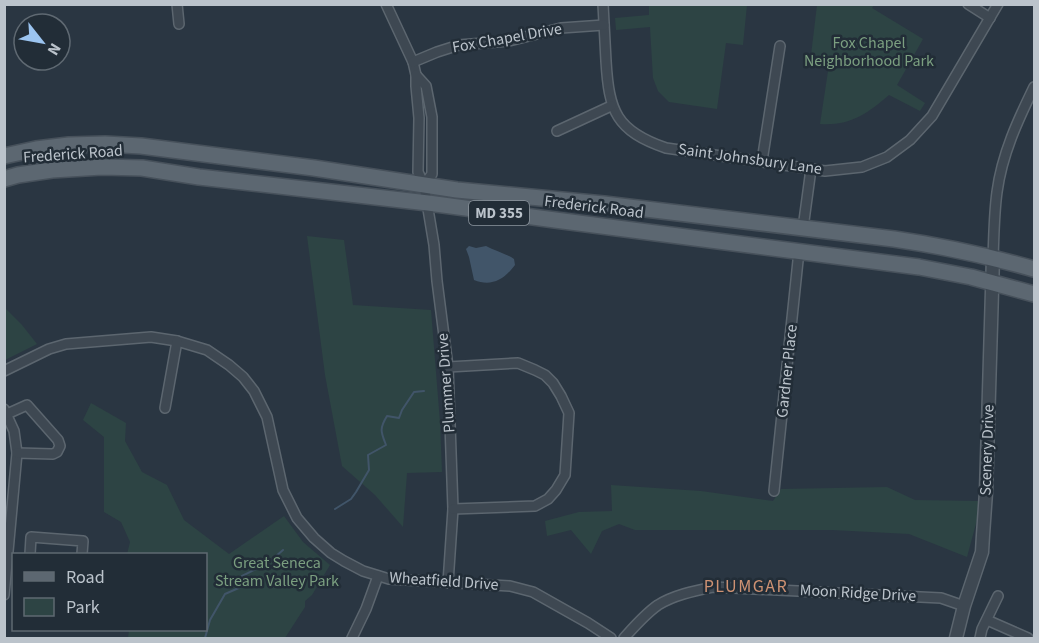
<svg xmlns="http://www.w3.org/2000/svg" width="1039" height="643" font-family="'Source Sans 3',sans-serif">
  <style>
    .green { fill: #2d4444 }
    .water { fill: #415569 }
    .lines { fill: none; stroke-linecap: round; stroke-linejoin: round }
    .stream { stroke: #415569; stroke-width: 2 }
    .minor-casing { stroke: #5c666f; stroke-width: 12 }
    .tertiary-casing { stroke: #5c666f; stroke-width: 15 }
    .primary-casing { stroke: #47515b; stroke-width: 18 }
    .minor { stroke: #3e4852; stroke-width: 9 }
    .tertiary { stroke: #3e4852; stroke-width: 12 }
    .primary { stroke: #5c6771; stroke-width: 15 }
    .labels { text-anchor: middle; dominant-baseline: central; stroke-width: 5; stroke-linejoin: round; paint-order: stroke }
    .shield { fill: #222d37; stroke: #8d969f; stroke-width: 1.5 }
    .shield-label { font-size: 15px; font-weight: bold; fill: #bbc3cb }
    .street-label { font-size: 16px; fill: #bbc3cb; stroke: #222d37 }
    .park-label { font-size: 16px; fill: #7b9f80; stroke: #222d37 }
    .neighbourhood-label { font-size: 18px; letter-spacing: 1.5px; fill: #ce9273; stroke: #222d37 }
  </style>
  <rect width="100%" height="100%" fill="#2a3642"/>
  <g class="green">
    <path d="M649,5H747L743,45L726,43L717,109L669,102L658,91L653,78L650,27L616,30L615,18L649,15Z"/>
    <path d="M817,5H874L872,8L923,39L897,85L925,103L920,111L889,95C867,114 850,126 820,124L830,58L811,55Z"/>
    <path d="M307,236L344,240L353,305L431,310L440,422L442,472L407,473L403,527L375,495L342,466L325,375Z"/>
    <path d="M4,307L22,325L37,344L5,360Z"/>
    <path d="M91,403L126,423L125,441L142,472L167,485L184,520L229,554L284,516L303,542L330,565L312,595L305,601V607L285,638H128L129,630H206V554H127L130,542L121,522L104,512V437L83,420Z"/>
    <path d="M611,485L701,491L773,501L781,489L887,487L915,500L979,501L977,520L967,557L909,534L832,530H635L619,524L602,531L591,554L571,530L547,536L545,521L579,512L612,511Z"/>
  </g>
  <path class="water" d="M469,246L476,248L486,246C495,251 505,253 514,259L515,265C504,280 491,287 474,280L469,257L466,249Z"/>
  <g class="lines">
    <g class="stream">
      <path d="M335,509L351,499L356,492L369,470L368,455L386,445C381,432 379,429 387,416L399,418L402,410L414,392L424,391"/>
      <path d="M205,638L210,620L225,594L241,587L242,576L268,563L283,550"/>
    </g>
    <g class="minor-casing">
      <g id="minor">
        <path d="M177,4L179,24"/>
        <path d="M386,4L413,62L416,75V86L419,118L418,172L424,185L434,245L437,281L448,367L453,509L448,583"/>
        <path d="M603,4C604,23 605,42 606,61C609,111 616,131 666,148L825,171L862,167L887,157L910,140L932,116L998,4"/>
        <path d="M968,4L990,18"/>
        <path d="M413,62L437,52L459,45L509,41L561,28L604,25"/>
        <path d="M416,75L426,86L432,117V174L424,185"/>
        <path d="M557,131L611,106"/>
        <path d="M762,161L780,46"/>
        <path d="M803,228L811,169"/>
        <path d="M993,257C994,235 994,214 997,192C1002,154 1018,120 1034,87"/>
        <path d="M448,367L518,363L535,370L545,375L553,383L561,396L569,413L565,475L556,490L548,499L535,506L453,509"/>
        <path d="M4,371L49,349L66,344L151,337L177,341L207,350L229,365L243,377L254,391L267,417L283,490L297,518L314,538L331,553L344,561L363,571L389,579L510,586L533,592L588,623L611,638"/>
        <path d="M165,408L177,341"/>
        <path d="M4,409L14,431L17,453L4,595"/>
        <path d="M7,414L27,405L58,440L60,446L57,452L53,454L17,453"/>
        <path d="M774,491L799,251"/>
        <path d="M30,554L31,537L83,541L82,554"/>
        <path d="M987,620L1028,638"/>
        <path d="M352,638L366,609L378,576"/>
        <path d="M624,638C634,627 645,614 658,605C674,595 694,591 713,587L941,598L964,606"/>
        <path d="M980,638L982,629L998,596"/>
      </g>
    </g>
    <g class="tertiary-casing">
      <path id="tertiary" d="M956,638L964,606L982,552L983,535L986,492L993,257"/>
    </g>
    <g class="primary-casing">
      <g id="primary">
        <path d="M4,156L36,149L69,145L105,144L141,146L314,168L457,190L604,204L894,239C942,246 988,256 1034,269"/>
        <path d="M4,179L18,175L52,170L102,167L142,168L199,177L428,203L555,220L919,267L971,277L1034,294"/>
      </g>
    </g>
    <use href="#minor" class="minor"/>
    <use href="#tertiary" class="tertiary"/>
    <use href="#primary" class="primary"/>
  </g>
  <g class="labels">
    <rect class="shield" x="469" y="201" width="60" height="24" rx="4.5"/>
    <g class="shield-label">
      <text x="499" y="213">MD 355</text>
    </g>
    <g class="street-label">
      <text transform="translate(507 38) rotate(-10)">Fox Chapel Drive</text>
      <text transform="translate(73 154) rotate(-4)">Frederick Road</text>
      <text transform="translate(750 159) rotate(8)">Saint Johnsbury Lane</text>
      <text transform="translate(594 207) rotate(7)">Frederick Road</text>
      <text transform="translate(787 371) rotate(-84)">Gardner Place</text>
      <text transform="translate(446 383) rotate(-94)">Plummer Drive</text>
      <text transform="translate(987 450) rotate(-88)">Scenery Drive</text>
      <text transform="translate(444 581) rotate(4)">Wheatfield Drive</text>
      <text transform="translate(858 593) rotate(3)">Moon Ridge Drive</text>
    </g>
    <g class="park-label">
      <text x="869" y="43">Fox Chapel<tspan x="869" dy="18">Neighborhood Park</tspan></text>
      <text x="277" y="563">Great Seneca<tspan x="277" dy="18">Stream Valley Park</tspan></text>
    </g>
    <g class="neighbourhood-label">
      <text x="746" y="586">PLUMGAR</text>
    </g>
  </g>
  <rect width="1039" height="643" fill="none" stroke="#bbc3cb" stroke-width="12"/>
  <rect x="12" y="553" width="195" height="78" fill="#222d37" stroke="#5f6972" stroke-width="1.5"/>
  <rect x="24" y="572" width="30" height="9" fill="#5c6771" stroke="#5f6972" stroke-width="1.5"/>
  <text x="66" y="583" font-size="18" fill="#bbc3cb">Road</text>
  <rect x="24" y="598" width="30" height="18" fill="#2d4444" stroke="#5f6972" stroke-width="1.5"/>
  <text x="66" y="613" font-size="18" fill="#bbc3cb">Park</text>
  <g transform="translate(42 42) rotate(121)"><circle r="28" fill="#222d37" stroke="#5f6972" stroke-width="1.5"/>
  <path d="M0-4.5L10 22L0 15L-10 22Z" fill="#9bc4f0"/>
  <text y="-9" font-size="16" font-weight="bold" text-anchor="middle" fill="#bbc3cb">N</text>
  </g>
</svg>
